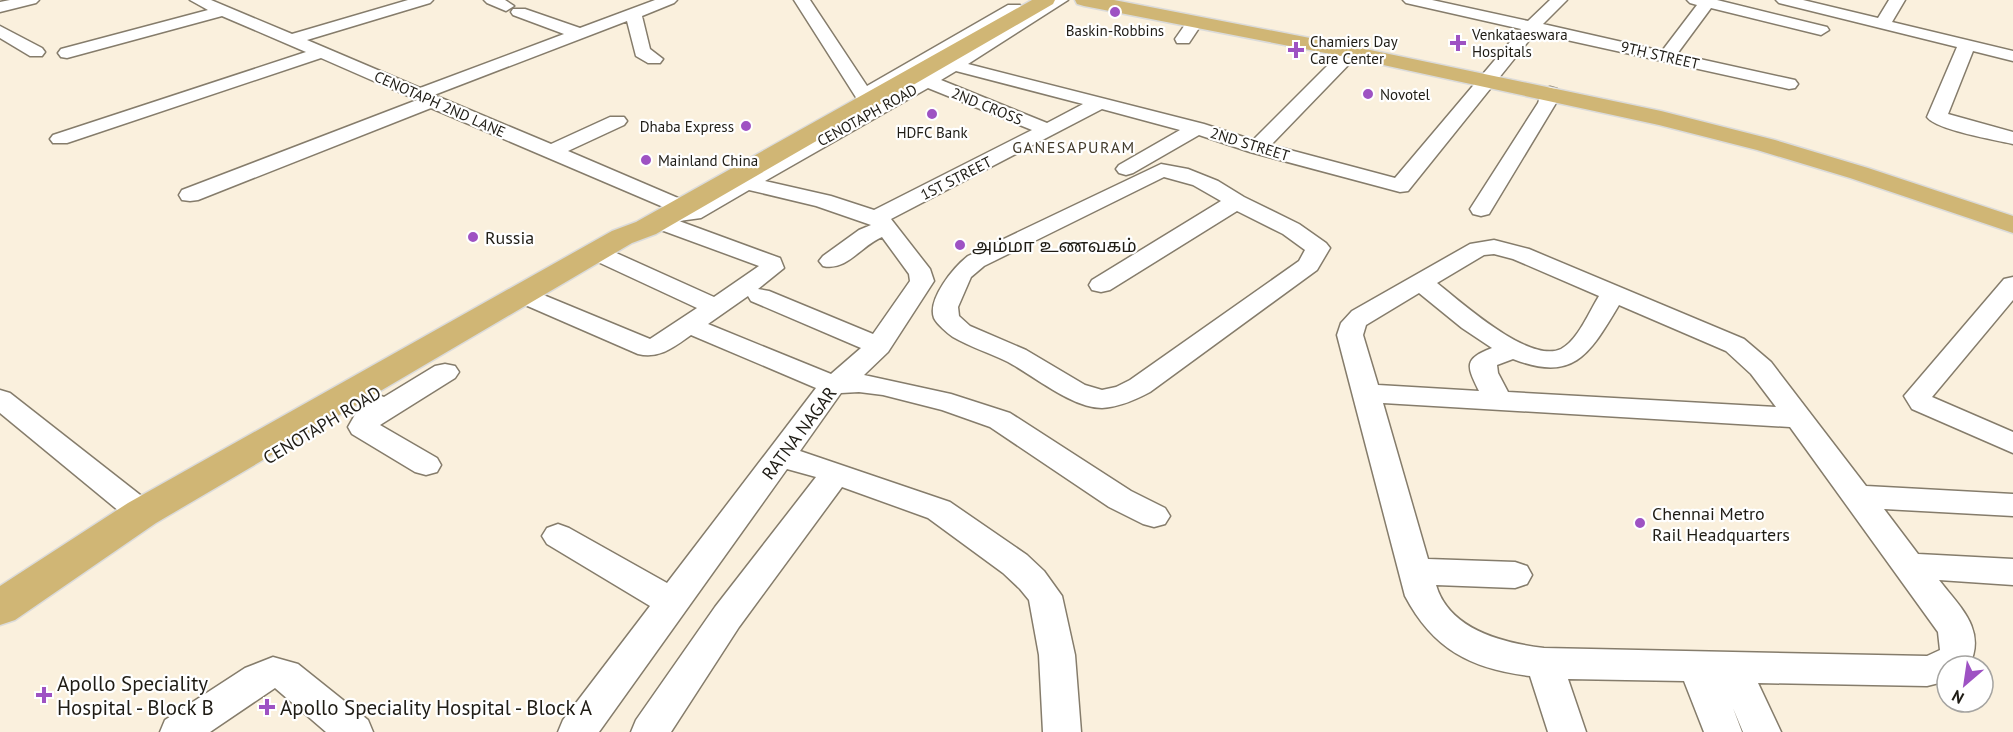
<svg xmlns="http://www.w3.org/2000/svg" width="2013" height="732" font-family="'PT Sans','Noto Sans Tamil',sans-serif">
  <style>
    .lines { fill: none; stroke-linecap: round; stroke-linejoin: round }
    .minor-casing { stroke: #857c6b; stroke-width: 3 }
    .major-casing { stroke: #dbdbda; stroke-width: 3 }
    .minor { fill: #fff; fill-rule: evenodd }
    .major { fill: #d0b675; fill-rule: evenodd }
    .poi-dot { fill: #9e52c3; stroke: #fff; stroke-width: 2 }
    .labels { text-anchor: middle; dominant-baseline: central; stroke-width: 4.5; stroke-linejoin: round; paint-order: stroke }
    .far-poi-label { font-size: 15px; fill: #1f1c15; stroke: #fff; text-anchor: start }
    .far-street-label { font-size: 15px; fill: #1f1c15; stroke: #fff }
    .far-neighbourhood-label { font-size: 16px; letter-spacing: 1.5px; fill: #433b2b; stroke: #fff }
    .poi-label { font-size: 18px; fill: #1f1c15; stroke: #fff; text-anchor: start }
    .street-label { font-size: 18px; fill: #1f1c15; stroke: #fff }
    .near-poi-label { font-size: 21px; fill: #1f1c15; stroke: #fff; text-anchor: start }
  </style>
  <rect width="100%" height="100%" fill="#faf0dd"/>
  <g class="lines">
    <g class="minor-casing">
      <g id="minor">
        <path d="M10,0H39L36,3L0,12V2Z"/>
        <path d="M190,0H211L292,34L408,0H433L430,3L307,40L420,88L564,34L513,15L511,12L513,9H525L580,28L655,0H677L674,3L642,16L650,49L663,59L660,63H648L636,56L627,21L434,95L551,144L610,117H624L627,121L624,125L568,151L692,204L921,77L1049,0H1068L968,64L1204,124L1253,140L1345,48H1357L1360,52L1357,56L1271,145L1395,178L1521,29L1406,3L1403,0H1432L1528,21L1550,0H1567L1543,24L1662,51L1697,5L1690,3L1687,0H1717L1827,27L1829,30L1821,35L1711,8L1677,54L1795,80L1798,84L1795,88L1789,89L1535,33L1408,191L1400,192L1250,152L1199,135L1133,173L1126,175L1119,173L1116,169L1119,165L1180,130L1102,109L891,219L930,269L934,281L888,352L864,375L951,394L1010,413L1131,491L1165,508L1170,516L1165,524L1154,527L1143,524L1109,507L990,427L942,410L883,395L859,392L841,393L800,451L950,502L1027,555L1044,571L1062,596L1075,655L1081,732H1043L1039,655L1029,600L1020,589L1003,573L928,518L842,487L739,627L671,732H631L636,720L715,607L816,477L787,469L599,732H558L563,720L650,606L547,544L542,536L547,528L558,524L569,528L667,583L816,388L691,335C674,347 660,359 638,354L523,304L520,299L523,294L532,292L541,294L650,339L697,308L598,262L594,257L598,252L606,250L614,252L714,297L759,266L650,226L647,221L650,216L668,209L431,108L198,200L190,201L182,200L179,195L182,190L417,100L321,58L67,143H53L50,139L53,135L306,52L222,16L67,58L61,57L58,53L61,49L208,10ZM956,71L1083,104L1047,123L941,80ZM928,88L1032,130L874,210L831,196L765,181ZM749,190L816,206L871,225L859,230L823,256L819,261L823,266C846,272 862,245 882,237L909,274L910,281L873,334L769,291L758,289L784,268L780,258L679,221L701,218ZM748,296L751,301L861,348L831,374L708,324Z"/>
        <path d="M484,0H505L514,6L506,11L487,3Z"/>
        <path d="M794,0H810L867,86L1008,5H1020L1022,8L877,95L864,101L857,99Z"/>
        <path d="M1776,0H1803L1878,18L1889,0H1905L1892,22L2013,51V61L1973,51L1948,114L2013,132V144C1996,140 1936,130 1927,117L1957,47L1779,3Z"/>
        <path d="M1195,17L1203,22L1189,43H1177L1175,39L1189,19Z"/>
        <path d="M0,26L42,48L45,52L42,56H30L0,38Z"/>
        <path d="M1550,87L1557,89L1559,93L1556,103L1492,209L1489,214L1481,216L1473,214L1470,209L1538,103L1543,89Z"/>
        <path d="M1161,164L1188,169L1218,181L1244,197L1299,224L1326,243L1330,248L1317,270L1150,392C1135,400 1119,407 1102,408C1072,408 1034,376 1008,362C990,353 970,347 953,337C947,333 937,324 934,318C927,299 954,267 968,256ZM1164,177L1193,185L1221,201L1092,280L1089,285L1092,290L1101,292L1110,290L1237,211L1283,234L1305,250L1299,261L1130,380L1116,387L1102,390L1085,385L1026,350L970,326L959,316L958,307L971,277L984,266Z"/>
        <path d="M1494,240L1529,249L1744,339L1771,362L1866,486L2013,494V516L1884,509L1918,554L2013,559V585L1939,580C1960,607 1987,630 1969,666H1947V681L1927,686L1758,683L1781,732H1743L1733,708L1742,732H1704L1684,681L1568,679L1586,732H1548L1530,676C1471,669 1433,649 1405,596L1337,335L1341,323L1352,311L1470,244ZM1494,254L1513,259L1599,296C1589,312 1578,340 1561,349C1529,364 1461,302 1437,283L1484,255ZM1419,293L1462,328L1492,348C1464,359 1466,365 1479,391L1378,385L1363,335L1366,325ZM1619,305L1726,351L1751,374L1776,407L1508,392L1498,373L1497,365L1513,359C1575,383 1590,353 1619,305ZM1383,403L1790,427L1938,632L1940,650L1927,656L1544,648C1503,643 1449,630 1436,585L1515,588L1527,584L1532,575L1527,566L1515,562L1428,559Z"/>
        <path d="M2013,277V300L1932,397L2013,432V453L1912,409L1904,396L2004,279Z"/>
        <path d="M445,364L455,366L459,372L455,378L380,425L437,458L441,465L437,472L426,475L415,472L352,434L348,427L356,413L363,409L356,401L360,395L370,392L384,397L435,366Z"/>
        <path d="M0,390L10,393L153,505L158,513L153,521L142,524L131,521L0,413Z"/>
        <path d="M273,657L298,664L368,720L373,732H326L275,688L210,732H160L165,720L245,668Z"/>
      </g>
    </g>
    <g class="major-casing">
      <g id="major">
        <path d="M1032,0H1055L1053,4L656,234L632,243L156,523L15,620L0,625V586L128,503L612,231L636,222Z"/>
        <path d="M1075,0H1114L1351,46L1661,111L1775,140L1868,168L2013,216V233L1850,178L1757,150L1659,125L1351,58L1084,6L1077,4Z"/>
      </g>
    </g>
    <use href="#minor" class="minor"/>
    <use href="#major" class="major"/>
  </g>
  <g class="poi-dot">
    <circle cx="1115" cy="12" r="6"/>
    <path d="M1455 34h6v6h6v6h-6v6h-6v-6h-6v-6h6z"/>
    <path d="M1293 41h6v6h6v6h-6v6h-6v-6h-6v-6h6z"/>
    <circle cx="1368" cy="94" r="6"/>
    <circle cx="932" cy="114" r="6"/>
    <circle cx="746" cy="126" r="6"/>
    <circle cx="646" cy="160" r="6"/>
    <circle cx="473" cy="237" r="6"/>
    <circle cx="960" cy="245" r="6"/>
    <circle cx="1640" cy="523" r="6"/>
    <path d="M41 686h6v6h6v6h-6v6h-6v-6h-6v-6h6z"/>
    <path d="M264 698h6v6h6v6h-6v6h-6v-6h-6v-6h6z"/>
  </g>
  <g class="labels">
    <g class="far-poi-label">
      <text x="1115" y="30" text-anchor="middle">Baskin-Robbins</text>
      <text x="1472" y="34">Venkataeswara<tspan x="1472" dy="17">Hospitals</tspan></text>
      <text x="1310" y="41">Chamiers Day<tspan x="1310" dy="17">Care Center</tspan></text>
      <text x="1380" y="94">Novotel</text>
      <text x="734" y="126" text-anchor="end">Dhaba Express</text>
      <text x="932" y="132" text-anchor="middle">HDFC Bank</text>
      <text x="658" y="160">Mainland China</text>
    </g>
    <g class="far-street-label">
      <text transform="translate(1660 55) rotate(13)">9TH STREET</text>
      <text transform="translate(440 104) rotate(24)">CENOTAPH 2ND LANE</text>
      <text transform="translate(987 106) rotate(22)">2ND CROSS</text>
      <text transform="translate(867 115) rotate(-29)">CENOTAPH ROAD</text>
      <text transform="translate(1250 144) rotate(17)">2ND STREET</text>
      <text transform="translate(956 178) rotate(-27)">1ST STREET</text>
    </g>
    <g class="far-neighbourhood-label">
      <text x="1074" y="147">GANESAPURAM</text>
    </g>
    <g class="poi-label">
      <text x="485" y="237">Russia</text>
      <text x="972" y="245">அம்மா உணவகம்</text>
      <text x="1652" y="513">Chennai Metro<tspan x="1652" dy="21">Rail Headquarters</tspan></text>
    </g>
    <g class="street-label">
      <text transform="translate(322 425) rotate(-31)">CENOTAPH ROAD</text>
      <text transform="translate(799 433) rotate(-53)">RATNA NAGAR</text>
    </g>
    <g class="near-poi-label">
      <text x="57" y="683">Apollo Speciality<tspan x="57" dy="24">Hospital - Block B</tspan></text>
      <text x="280" y="707">Apollo Speciality Hospital - Block A</text>
    </g>
  </g>
  <g transform="translate(1965 684) rotate(209)"><circle r="28" fill="#ffffff" stroke="#a5a4a1" stroke-width="1.5"/>
  <path d="M0-4.5L10 22L0 15L-10 22Z" fill="#9e52c3"/>
  <text y="-9" font-size="16" font-weight="bold" text-anchor="middle" fill="#1f1c15">N</text>
  </g>
</svg>
